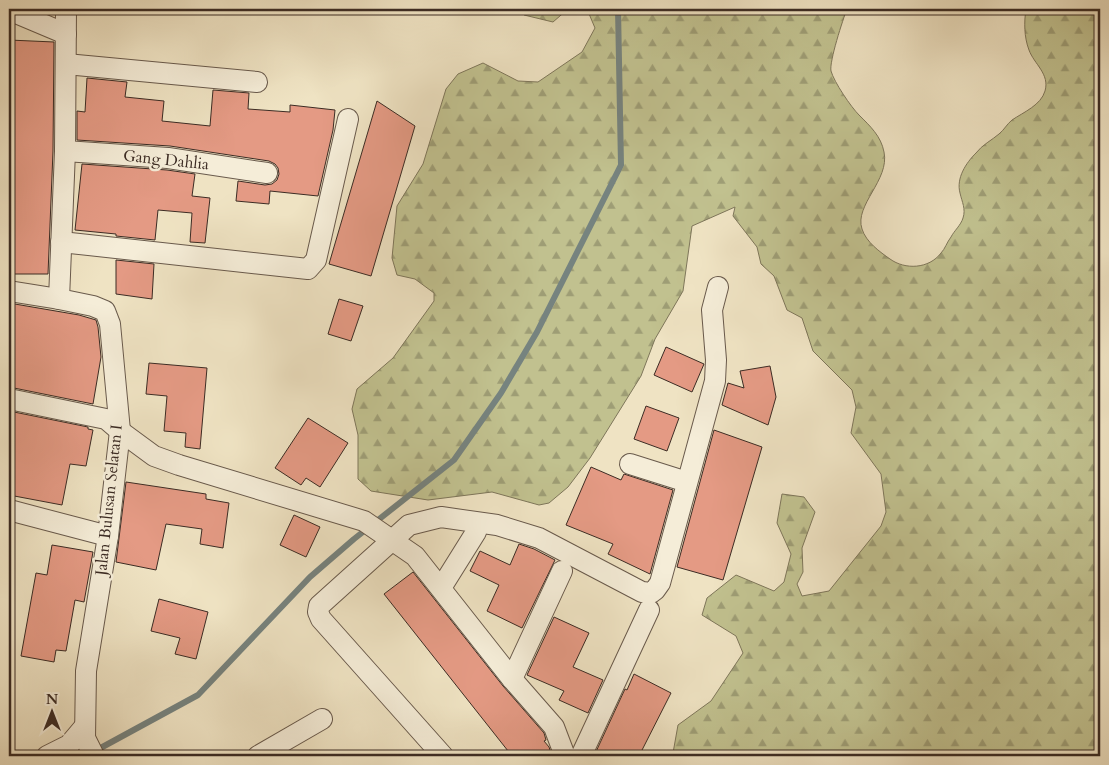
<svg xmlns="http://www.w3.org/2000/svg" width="1109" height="765" font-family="Cardo,serif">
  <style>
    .forest { fill: url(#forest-firs); stroke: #7e765a }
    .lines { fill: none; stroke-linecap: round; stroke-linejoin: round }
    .stream { stroke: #76837f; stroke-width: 6 }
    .building { fill: #e49a84; stroke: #3c2c24 }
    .minor-casing { stroke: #695a4c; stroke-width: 22 }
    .minor { stroke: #f5edd8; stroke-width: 20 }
    .labels { text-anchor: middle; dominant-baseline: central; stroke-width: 5; stroke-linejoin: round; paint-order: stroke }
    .street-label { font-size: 16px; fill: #3c2c24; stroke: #f5edd8 }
  </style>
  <defs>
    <pattern id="forest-firs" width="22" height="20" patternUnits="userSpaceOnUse" patternTransform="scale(1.25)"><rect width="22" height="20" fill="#c1c18f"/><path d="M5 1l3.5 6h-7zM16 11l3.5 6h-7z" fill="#9e9d75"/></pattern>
  </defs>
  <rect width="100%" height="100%" fill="#efe3c3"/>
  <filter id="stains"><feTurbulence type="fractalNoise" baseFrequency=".004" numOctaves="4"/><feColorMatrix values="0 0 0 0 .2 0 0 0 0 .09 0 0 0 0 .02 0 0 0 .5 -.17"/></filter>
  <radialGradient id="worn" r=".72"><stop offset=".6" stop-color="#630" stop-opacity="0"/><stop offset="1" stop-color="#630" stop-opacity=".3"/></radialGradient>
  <g class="forest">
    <path d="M520,9H568L553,22L524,15Z"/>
    <path d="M587,9H847C843,19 829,62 831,71C834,82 851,107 859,115C870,126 881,136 884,152C890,180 854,205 862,229C866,242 880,252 890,259C905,270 929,269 941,253C945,249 947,242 951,237C954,231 961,225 963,218C966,209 962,202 960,193C956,178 966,163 976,153C982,145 992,140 999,134C1004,130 1007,124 1012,120C1024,112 1041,105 1045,91C1050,74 1034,64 1029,50C1024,37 1024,22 1026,9H1100V756H675L673,753L678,725L711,701L743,653L736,636L702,615L707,598L736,575L774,591L784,582L791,554L777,523L782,494L804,497L815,512L802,548L803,572L797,584L802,596L829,591L881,526L886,512L881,474L851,433L856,407L852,390L813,351L802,318L787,310L774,276L761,264L757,247L733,216L735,207L692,226L683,291L655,339L641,376L590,458L568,487L549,503L539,505L492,492L428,500L371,491L358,479V435L352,409L357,389L393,358L434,301V293L415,279L397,275L392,258L397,206L423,164L446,89L458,74L483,63L518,81L538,82L582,52L595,28Z"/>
  </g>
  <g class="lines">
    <path class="stream" d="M95,751L198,695L310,577L354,539L454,460L501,393L537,332L621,165L618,9"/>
  </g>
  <g class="building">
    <path d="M9,40L54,42L53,151L48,274H9Z"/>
    <path d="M87,78L127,82L125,97L164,101L162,121L210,126L213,90L249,93L248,109L290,112V105L335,110L333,130L318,196L270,191L269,204L236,201L238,181L265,185L272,184L277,180L279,174L278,168L275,164L269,161L170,146L77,140V111L85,112Z"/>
    <path d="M377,101L415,126L371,276L329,264Z"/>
    <path d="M82,164L167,170L195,174L192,196L210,198L205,243L190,242L192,213L158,210L155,240L116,236V234L75,230Z"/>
    <path d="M116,260L154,264L152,299L116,294Z"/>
    <path d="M339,299L363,306L351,341L328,334Z"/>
    <path d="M9,303L79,315L96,320L98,327L101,357L93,404L9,387Z"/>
    <path d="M666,347L704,364L692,392L654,375Z"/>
    <path d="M149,363L207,368L200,449L185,447L186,433L164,431L167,396L146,394Z"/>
    <path d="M770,366L776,397L768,425L722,405L728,383L744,388L740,371Z"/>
    <path d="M646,406L679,418L667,451L634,439Z"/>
    <path d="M9,411L88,427V429L93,430L86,466L70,464L62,505L9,495Z"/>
    <path d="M308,418L348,443L320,487L306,478L301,485L275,468Z"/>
    <path d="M714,430L762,447L723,580L677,567Z"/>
    <path d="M591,467L621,480L624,474L673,490L650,574L608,554L613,544L566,525Z"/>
    <path d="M126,482L206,494V499L229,503L223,548L200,544L202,529L166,524L156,570L116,562Z"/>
    <path d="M294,515L320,527L306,557L280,545Z"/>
    <path d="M519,544L534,549L555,560L522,628L487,611L499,585L470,571L480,551L510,565Z"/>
    <path d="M52,545L93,552L84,602L75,600L66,651L56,650L54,662L21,656L36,573L47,575Z"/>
    <path d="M413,572L503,686L544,733L546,740L544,741L549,747L552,756H512L384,594Z"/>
    <path d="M159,599L208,612L196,659L175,654L180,638L151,631Z"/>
    <path d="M554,617L589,633L573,667L603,680L588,713L559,700L564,691L527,675Z"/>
    <path d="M634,674L671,693L639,756H594L625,689L627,690Z"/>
  </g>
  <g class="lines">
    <g class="minor-casing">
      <g id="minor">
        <path d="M66,9L65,151L59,299L93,306L105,311L110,324L120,431L108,536L86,671L85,738L94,756"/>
        <path d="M9,10L66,34"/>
        <path d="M66,64L257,82"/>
        <path d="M65,151L168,158L267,173"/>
        <path d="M61,242L308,269L316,260L348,119"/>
        <path d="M9,291L59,299"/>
        <path d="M9,399L106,419L120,431L154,456L179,465L364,521L415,556L512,679L554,727L565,756"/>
        <path d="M630,464L687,482"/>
        <path d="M9,510L108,536"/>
        <path d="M441,588L476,532"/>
        <path d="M512,679L562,571"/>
        <path d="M47,756L69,745L85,726"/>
        <path d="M258,756L322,719"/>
        <path d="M443,756L321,619L318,612L319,606L409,525L441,517L497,525L539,538L642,592L651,593L655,590L660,583L715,381L716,360L712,310L718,287"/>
        <path d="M581,756L649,610"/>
      </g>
    </g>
    <use href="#minor" class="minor"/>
  </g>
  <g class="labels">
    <g class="street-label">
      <text transform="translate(166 160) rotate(6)">Gang Dahlia</text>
      <text transform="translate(109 500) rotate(-84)">Jalan Bulusan Selatan I</text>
    </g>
  </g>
  <rect width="1109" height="765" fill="none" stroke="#efe3c3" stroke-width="30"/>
  <rect x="10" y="10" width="1089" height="745" fill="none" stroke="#3c2c24" stroke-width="2.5"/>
  <rect x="15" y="15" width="1079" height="735" fill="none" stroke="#3c2c24"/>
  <g transform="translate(52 712)" stroke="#f5edd8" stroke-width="4" paint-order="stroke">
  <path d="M0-4L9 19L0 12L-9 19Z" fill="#3c2c24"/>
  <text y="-8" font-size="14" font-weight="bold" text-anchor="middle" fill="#3c2c24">N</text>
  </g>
  <rect width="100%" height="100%" filter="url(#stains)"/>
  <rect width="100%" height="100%" fill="url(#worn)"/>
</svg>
